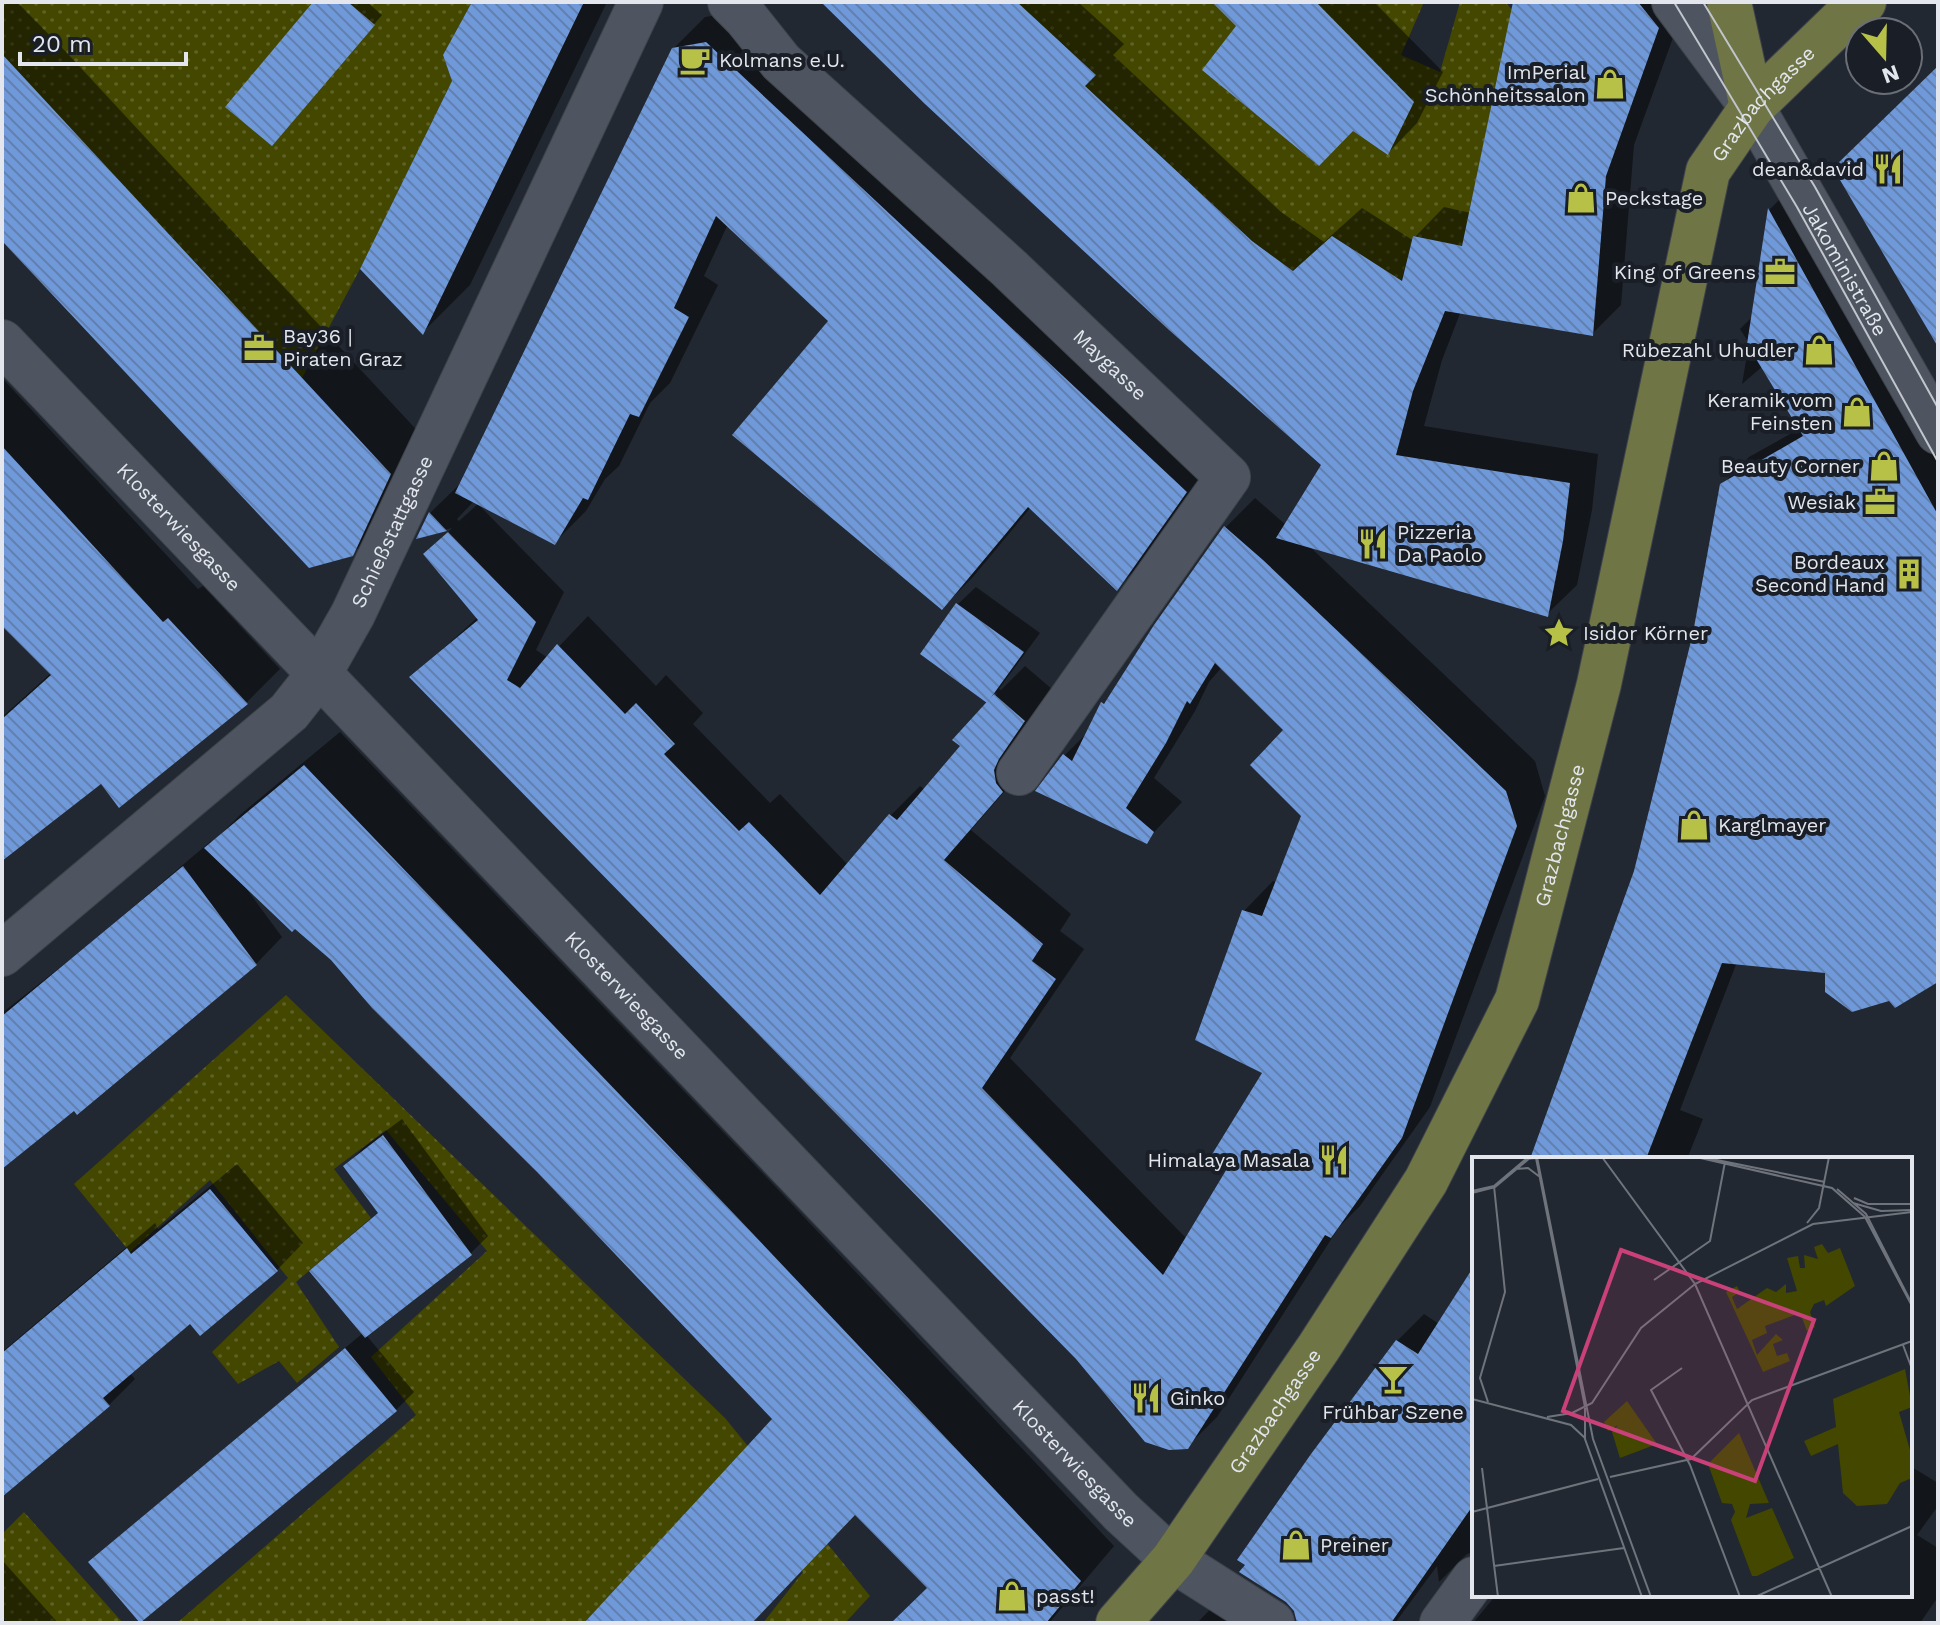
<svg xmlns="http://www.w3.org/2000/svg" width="1940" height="1625" font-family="'Work Sans',sans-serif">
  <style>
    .park { fill: url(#park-dots) }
    .shadow { fill: #0007 }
    .building { fill: url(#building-back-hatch) }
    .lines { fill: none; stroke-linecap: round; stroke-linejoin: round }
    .minor-casing { stroke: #3f444c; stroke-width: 46 }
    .major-casing { stroke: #3f444c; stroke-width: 46 }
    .minor { stroke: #4e5560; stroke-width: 44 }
    .major { stroke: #6f7545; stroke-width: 44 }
    .tram { stroke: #c1c5cc; stroke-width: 2 }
    .labels { text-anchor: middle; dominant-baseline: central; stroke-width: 8; stroke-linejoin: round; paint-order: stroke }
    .poi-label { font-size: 20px; fill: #e3e7ed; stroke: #191e27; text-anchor: start }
    .street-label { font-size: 20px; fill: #e3e7ed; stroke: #191e27 }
    .inset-road { fill: none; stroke: #6f747c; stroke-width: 2 }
    .view { fill: #c94178; fill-opacity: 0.15; stroke: #c94178; stroke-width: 4 }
    .inset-edge { fill: none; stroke: #e3e7ed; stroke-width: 4 }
  </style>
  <defs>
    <pattern id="park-dots" width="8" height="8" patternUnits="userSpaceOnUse" patternTransform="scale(2)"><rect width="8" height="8" fill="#434700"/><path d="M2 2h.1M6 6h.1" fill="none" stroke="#5e6226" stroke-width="1.8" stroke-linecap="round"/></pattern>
    <pattern id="building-back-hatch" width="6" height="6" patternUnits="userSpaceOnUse" patternTransform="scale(2)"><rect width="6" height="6" fill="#7099d9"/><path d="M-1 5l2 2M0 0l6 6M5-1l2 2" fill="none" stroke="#6380ad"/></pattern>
  </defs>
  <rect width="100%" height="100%" fill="#222831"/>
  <g class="park">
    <path d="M2,2H472L443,55L452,81L360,269L302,378L2,56Z"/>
    <path d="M1003,2H1424L1401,55L1440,72L1460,2H1505L1516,14L1482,152L1462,246L1413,236L1396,301L1369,260L1332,236L1293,271L1252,241L1085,86L1096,75L1063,44Z"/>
    <path d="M286,995L725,1418L870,1596L845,1623H763L803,1572L720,1476L584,1623H177L416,1415L371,1357L487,1251L386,1130L334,1169L371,1218L296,1282L339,1347L297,1383L279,1361L238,1384L212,1352L288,1278L210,1180L130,1252L74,1184Z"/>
    <path d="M24,1512L123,1623H8L2,1616V1534Z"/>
  </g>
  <g class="shadow">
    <path d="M2,2H17L67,53L425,439L387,519L352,554L2,238Z"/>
    <path d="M316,2H367L382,15L280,135Z"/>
    <path d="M474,2H607L470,285L423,332L454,81Z"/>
    <path d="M824,2H1078L1124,44L1113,55L1281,212L1324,242L1362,208L1414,241L1415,237L1444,207L1471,213L1515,2H1686L1634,145L1621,305L1592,334L1461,311L1442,360L1424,426L1598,454L1592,510L1577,585L1547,614L1308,545L1535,761L1545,796L1430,1107L1360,1206L1339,1227L1217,1417L1187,1447L1078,1358L412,677L478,617L426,554L452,528L419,536L430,513L463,481L673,49L705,17L738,12L1217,460L1148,557L1117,588L1031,507L973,577L942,608L831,321L728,224L704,276L718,285L670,383L650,403L619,466L605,479L586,511L554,543L474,501L457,519L459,521L478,504L564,592L536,650L548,658L588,616L656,686L666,675L703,713L693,724L770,803L780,794L848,865L891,815L920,786L925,790L963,746L955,740L997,694L923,654L958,604L976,587L1040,633L999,689L1001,690L1025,666L1053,690L1031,761L971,830L1071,914L1060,931L1084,949L1010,1058L1187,1239L1231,1166L1265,1072L1244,911L1273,881L1277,882L1303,816L1286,730L1222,667L1209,682L1195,711L1154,778L1182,802L1146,841L1038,790L1065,755L1090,730L1103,704L1114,693L1225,528L1255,498L1286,525L1323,465Z"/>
    <path d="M1215,2H1374L1443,72L1417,123L1388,153L1238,26Z"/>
    <path d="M1796,183L1938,441V980L1890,999L1827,971L1737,962L1680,1110L1703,1119L1687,1159H1532L1636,872L1695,633L1722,485L1749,457L1801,428L1763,366L1742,384L1749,343L1740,329L1753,316L1770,209Z"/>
    <path d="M2,378L198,589L203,586L280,669L246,703L101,782L2,860V717L51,673L2,623Z"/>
    <path d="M340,732L770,1181L1114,1546L1049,1623H905L929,1588L856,1513L751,1623H588L775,1419L332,959L247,886L246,888L282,937L256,964L2,1167V1013L86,947L211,841L212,843L241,814Z"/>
    <path d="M402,1119L488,1236L471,1253L366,1335L414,1392L396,1410L141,1621L91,1562L109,1545L363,1333L311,1271L380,1211L346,1166L363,1148Z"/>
    <path d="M237,1164L303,1243L277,1270L200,1333L191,1322L130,1373L135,1379L109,1405L2,1466V1352L155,1223L158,1229Z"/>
    <path d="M1474,1270V1552L1467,1554L1439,1582L1437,1566L1395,1623H1197L1234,1585L1286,1618L1298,1622L1397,1341L1424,1314L1439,1324Z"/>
    <path d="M1910,1466L1938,1483V1506L1917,1535L1938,1548V1597L1920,1623H1473L1496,1595H1910Z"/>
    <path d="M2,1560L58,1623H2Z"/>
  </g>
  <g class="building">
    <path d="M313,2H348L375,25L272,146L225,107Z"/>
    <path d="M472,2H584L423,335L360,269L452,81L443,55Z"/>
    <path d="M821,2H1017L1096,75L1085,86L1252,241L1293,271L1332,236L1402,281L1413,236L1462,246L1513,2H1638L1659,28L1606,176L1593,336L1445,311L1413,391L1396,455L1570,483L1563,541L1548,617L1276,538L1321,465L1169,330L925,104Z"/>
    <path d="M1212,2H1316L1414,102L1388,155L1353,131L1319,166L1202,70L1236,26Z"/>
    <path d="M706,42L1187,492L1117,591L1028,507L942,610L732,435L828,321L716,216L674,308L689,317L639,417L630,414L588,500L583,498L555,545L455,493L672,48Z"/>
    <path d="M2,54L391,474L353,556L309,568L2,241Z"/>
    <path d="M1938,66V347L1833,168Z"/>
    <path d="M1768,208L1938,515V982L1895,1008L1889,1001L1852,1012L1825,992V973L1722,963L1646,1159H1530L1634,871L1693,633L1720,484L1803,436L1747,344Z"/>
    <path d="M2,446L163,622L168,618L248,704L119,808L101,784L2,861V719L51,675L2,626Z"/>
    <path d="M429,512L447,531L416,539Z"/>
    <path d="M1224,526L1263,560L1506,791L1517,826L1402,1138L1331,1238L1325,1235L1188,1449L1169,1450L1145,1442L1076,1359L409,677L478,620L423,554L448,532L536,622L507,680L520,688L557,644L625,714L636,703L675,744L664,754L739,831L749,822L820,895L889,814L897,820L960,746L952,740L994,694L1025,721L999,759L994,770L996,783L1003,792L944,860L1043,944L1032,961L1056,979L982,1088L1163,1275L1228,1167L1211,1156L1262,1073L1195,1040L1242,910L1262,916L1301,816L1250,765L1283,730L1215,663L1190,704L1187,701L1166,743L1126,808L1154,832L1147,844L1035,791L1063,754L1072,761L1101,702L1104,704L1154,625Z"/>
    <path d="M956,603L1024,652L987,703L920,654Z"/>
    <path d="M304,765L736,1216L1081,1581L1046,1623H891L927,1588L855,1515L752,1623H584L772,1419L537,1172L372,1008L331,960L295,929L292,932L204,848Z"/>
    <path d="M183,866L257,965L77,1115L74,1111L2,1169V1016Z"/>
    <path d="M383,1135L472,1255L365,1338L309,1271L378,1213L343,1166Z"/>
    <path d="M210,1189L278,1271L200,1336L190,1324L103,1398L110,1406L2,1497V1353L127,1248L131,1254Z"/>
    <path d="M1474,1266V1504L1391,1623H1297L1294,1611L1286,1602L1239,1572L1245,1565L1237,1560L1311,1454L1396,1340L1418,1354Z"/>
    <path d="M345,1348L397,1411L140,1623L88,1562Z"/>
  </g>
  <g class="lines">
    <g class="minor-casing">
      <g id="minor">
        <path id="s1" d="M730,2L746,18L781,62L1010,269L1228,477L1019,773"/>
        <path id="s2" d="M1674,2L1752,107L1938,432"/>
        <path id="s3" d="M2,342L1121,1512L1173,1560L1272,1623"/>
        <path id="s4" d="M2,954L289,712L319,674L353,614L641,2"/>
        <path d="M1442,1623L1474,1579"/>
      </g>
    </g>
    <g class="major-casing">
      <g id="major">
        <path d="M1729,2L1752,107"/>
        <path id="s5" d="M1118,1623L1173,1560L1319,1347L1426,1181L1517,1000L1599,684L1708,171L1752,107L1848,14L1864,2"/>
      </g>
    </g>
    <use href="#minor" class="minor"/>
    <use href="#major" class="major"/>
    <g class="tram">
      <path d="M1674,2L1797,207L1938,462"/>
      <path d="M1703,2L1815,187L1938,408"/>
    </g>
  </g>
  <defs>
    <g id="cafe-bare" transform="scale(2.4)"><path d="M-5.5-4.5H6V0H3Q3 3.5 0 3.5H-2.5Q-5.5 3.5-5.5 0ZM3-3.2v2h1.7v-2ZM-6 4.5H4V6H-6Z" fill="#b8c147" stroke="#191e27" stroke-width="2.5" paint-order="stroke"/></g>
    <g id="shop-bare" transform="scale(2.4)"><path d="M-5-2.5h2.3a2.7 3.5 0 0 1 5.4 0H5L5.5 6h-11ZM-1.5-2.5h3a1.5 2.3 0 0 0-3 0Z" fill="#b8c147" stroke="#191e27" stroke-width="2.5" paint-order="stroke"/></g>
    <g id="restaurant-bare" transform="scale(2.4)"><path d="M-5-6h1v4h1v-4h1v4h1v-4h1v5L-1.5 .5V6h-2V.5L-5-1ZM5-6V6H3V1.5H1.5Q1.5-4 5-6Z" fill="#b8c147" stroke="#191e27" stroke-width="2.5" paint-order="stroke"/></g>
    <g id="office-bare" transform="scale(2.4)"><path d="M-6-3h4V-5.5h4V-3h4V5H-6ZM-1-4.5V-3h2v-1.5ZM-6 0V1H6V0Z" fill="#b8c147" stroke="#191e27" stroke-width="2.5" paint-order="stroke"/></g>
    <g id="building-bare" transform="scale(2.4)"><path d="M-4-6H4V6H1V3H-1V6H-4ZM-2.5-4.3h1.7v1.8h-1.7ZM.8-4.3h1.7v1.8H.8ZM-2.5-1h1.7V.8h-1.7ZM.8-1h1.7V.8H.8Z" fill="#b8c147" stroke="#191e27" stroke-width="2.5" paint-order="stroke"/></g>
    <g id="sight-bare" transform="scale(2.4)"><path d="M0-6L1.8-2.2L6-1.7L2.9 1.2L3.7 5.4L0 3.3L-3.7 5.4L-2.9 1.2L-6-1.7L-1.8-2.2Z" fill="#b8c147" stroke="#191e27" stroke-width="2.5" paint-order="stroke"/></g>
    <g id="bar-bare" transform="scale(2.4)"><path d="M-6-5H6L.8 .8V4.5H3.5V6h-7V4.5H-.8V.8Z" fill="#b8c147" stroke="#191e27" stroke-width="2.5" paint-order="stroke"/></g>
  </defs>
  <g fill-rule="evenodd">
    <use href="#cafe-bare" x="695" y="60"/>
    <use href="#shop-bare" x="1610" y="84"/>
    <use href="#restaurant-bare" x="1888" y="169"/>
    <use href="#shop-bare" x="1581" y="198"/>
    <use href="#office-bare" x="1780" y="272"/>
    <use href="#office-bare" x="259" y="348"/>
    <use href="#shop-bare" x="1819" y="350"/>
    <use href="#shop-bare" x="1857" y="412"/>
    <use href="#shop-bare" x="1884" y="466"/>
    <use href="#office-bare" x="1880" y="502"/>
    <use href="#restaurant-bare" x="1373" y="544"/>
    <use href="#building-bare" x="1909" y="574"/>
    <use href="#sight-bare" x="1559" y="633"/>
    <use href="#shop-bare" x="1694" y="825"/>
    <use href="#restaurant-bare" x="1334" y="1160"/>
    <use href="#bar-bare" x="1393" y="1379"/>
    <use href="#restaurant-bare" x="1146" y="1398"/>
    <use href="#shop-bare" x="1296" y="1545"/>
    <use href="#shop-bare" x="1012" y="1596"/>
  </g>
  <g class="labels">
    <g class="poi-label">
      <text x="719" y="60">Kolmans e.U.</text>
      <text x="1586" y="72" text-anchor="end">ImPerial<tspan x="1586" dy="23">Schönheitssalon</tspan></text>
      <text x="1864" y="169" text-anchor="end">dean&amp;david</text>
      <text x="1605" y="198">Peckstage</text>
      <text x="1756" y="272" text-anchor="end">King of Greens</text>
      <text x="283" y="336">Bay36 |<tspan x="283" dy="23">Piraten Graz</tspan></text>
      <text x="1795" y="350" text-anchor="end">Rübezahl Uhudler</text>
      <text x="1833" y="400" text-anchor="end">Keramik vom<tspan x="1833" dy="23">Feinsten</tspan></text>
      <text x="1860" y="466" text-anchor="end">Beauty Corner</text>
      <text x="1856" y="502" text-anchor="end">Wesiak</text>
      <text x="1397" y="532">Pizzeria<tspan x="1397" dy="23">Da Paolo</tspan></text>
      <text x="1885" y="562" text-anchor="end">Bordeaux<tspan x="1885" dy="23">Second Hand</tspan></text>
      <text x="1583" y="633">Isidor Körner</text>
      <text x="1718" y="825">Karglmayer</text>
      <text x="1310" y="1160" text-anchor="end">Himalaya Masala</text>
      <text x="1170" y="1398">Ginko</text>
      <text x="1393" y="1412" text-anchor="middle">Frühbar Szene</text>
      <text x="1320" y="1545">Preiner</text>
      <text x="1036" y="1596">passt!</text>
    </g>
    <g class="street-label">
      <text stroke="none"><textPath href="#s5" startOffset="1680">Grazbachgasse</textPath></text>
      <text stroke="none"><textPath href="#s2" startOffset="318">Jakoministraße</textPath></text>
      <text stroke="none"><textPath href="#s1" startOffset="526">Maygasse</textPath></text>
      <text stroke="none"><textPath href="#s3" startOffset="256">Klosterwiesgasse</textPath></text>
      <text stroke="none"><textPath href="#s4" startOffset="584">Schießstattgasse</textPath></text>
      <text stroke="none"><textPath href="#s5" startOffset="912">Grazbachgasse</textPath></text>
      <text stroke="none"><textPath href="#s3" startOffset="904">Klosterwiesgasse</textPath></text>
      <text stroke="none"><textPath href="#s5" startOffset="264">Grazbachgasse</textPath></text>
      <text stroke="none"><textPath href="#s3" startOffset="1552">Klosterwiesgasse</textPath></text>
    </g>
  </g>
  <g transform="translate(1472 1157)">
    <rect width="440" height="440" fill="#222831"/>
    <path d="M433,212L440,250L427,255L440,300V321L428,326L415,347L385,349L371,336L366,287L339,299L332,284L364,270L361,242Z" fill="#434700"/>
    <path d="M350,87L356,96L368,91L383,129L354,149L352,143L342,147L338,155L343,170L335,174L328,156L293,169L295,176L280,183L285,198L304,177L311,183L301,187L305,199L315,196L318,204L291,215L254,135L265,129L268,135L260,140L265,152L295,131L304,135L314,127V136L325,134L315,101L326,99L328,111H333L332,98L346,102L342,90ZM155,244L185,287L148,301L140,275L146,268L136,274L132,265ZM267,276L297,346L278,347L274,361L300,351L322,401L285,419H280L259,363L263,355L260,347L250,346L236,307Z" fill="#434700"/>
    <path class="inset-road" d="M65,0L121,282L179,440M130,0L223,127L360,440M224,0L360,31L393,60L440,149M230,0L353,25M43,12L56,11L68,20M365,32L394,57L440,147M0,34L22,29L54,2L64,1L113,250M0,36L23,30L59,0M382,41L396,47H440M381,46L409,54L440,53M335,66L347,51L357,0M182,123L238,84L253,5M431,188L440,212M210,211L179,233L218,308L268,440M0,242L99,268L113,281M16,245L8,221L33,135L22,29M113,251V282L170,440M75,260L100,256L120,246L169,171L223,127L341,67L440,55M10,311L26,440M138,320L219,302L280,243L440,184M0,355L126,322M22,409L152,391M283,440L440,369"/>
    <path class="view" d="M149,93L342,163L283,324L91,254Z"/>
    <rect width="440" height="440" class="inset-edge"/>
  </g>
  <rect width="1940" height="1625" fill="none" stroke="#e3e7ed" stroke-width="8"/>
  <g transform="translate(1884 56) rotate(160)"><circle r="38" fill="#191e27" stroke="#6a6e76" stroke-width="2"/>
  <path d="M0-6L14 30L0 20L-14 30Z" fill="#b8c147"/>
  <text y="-12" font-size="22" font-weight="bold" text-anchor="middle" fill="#e3e7ed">N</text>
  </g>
  <path d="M20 52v12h166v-12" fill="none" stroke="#e3e7ed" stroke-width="4"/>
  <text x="32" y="52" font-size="24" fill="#e3e7ed" stroke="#191e27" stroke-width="6" paint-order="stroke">20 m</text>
</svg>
